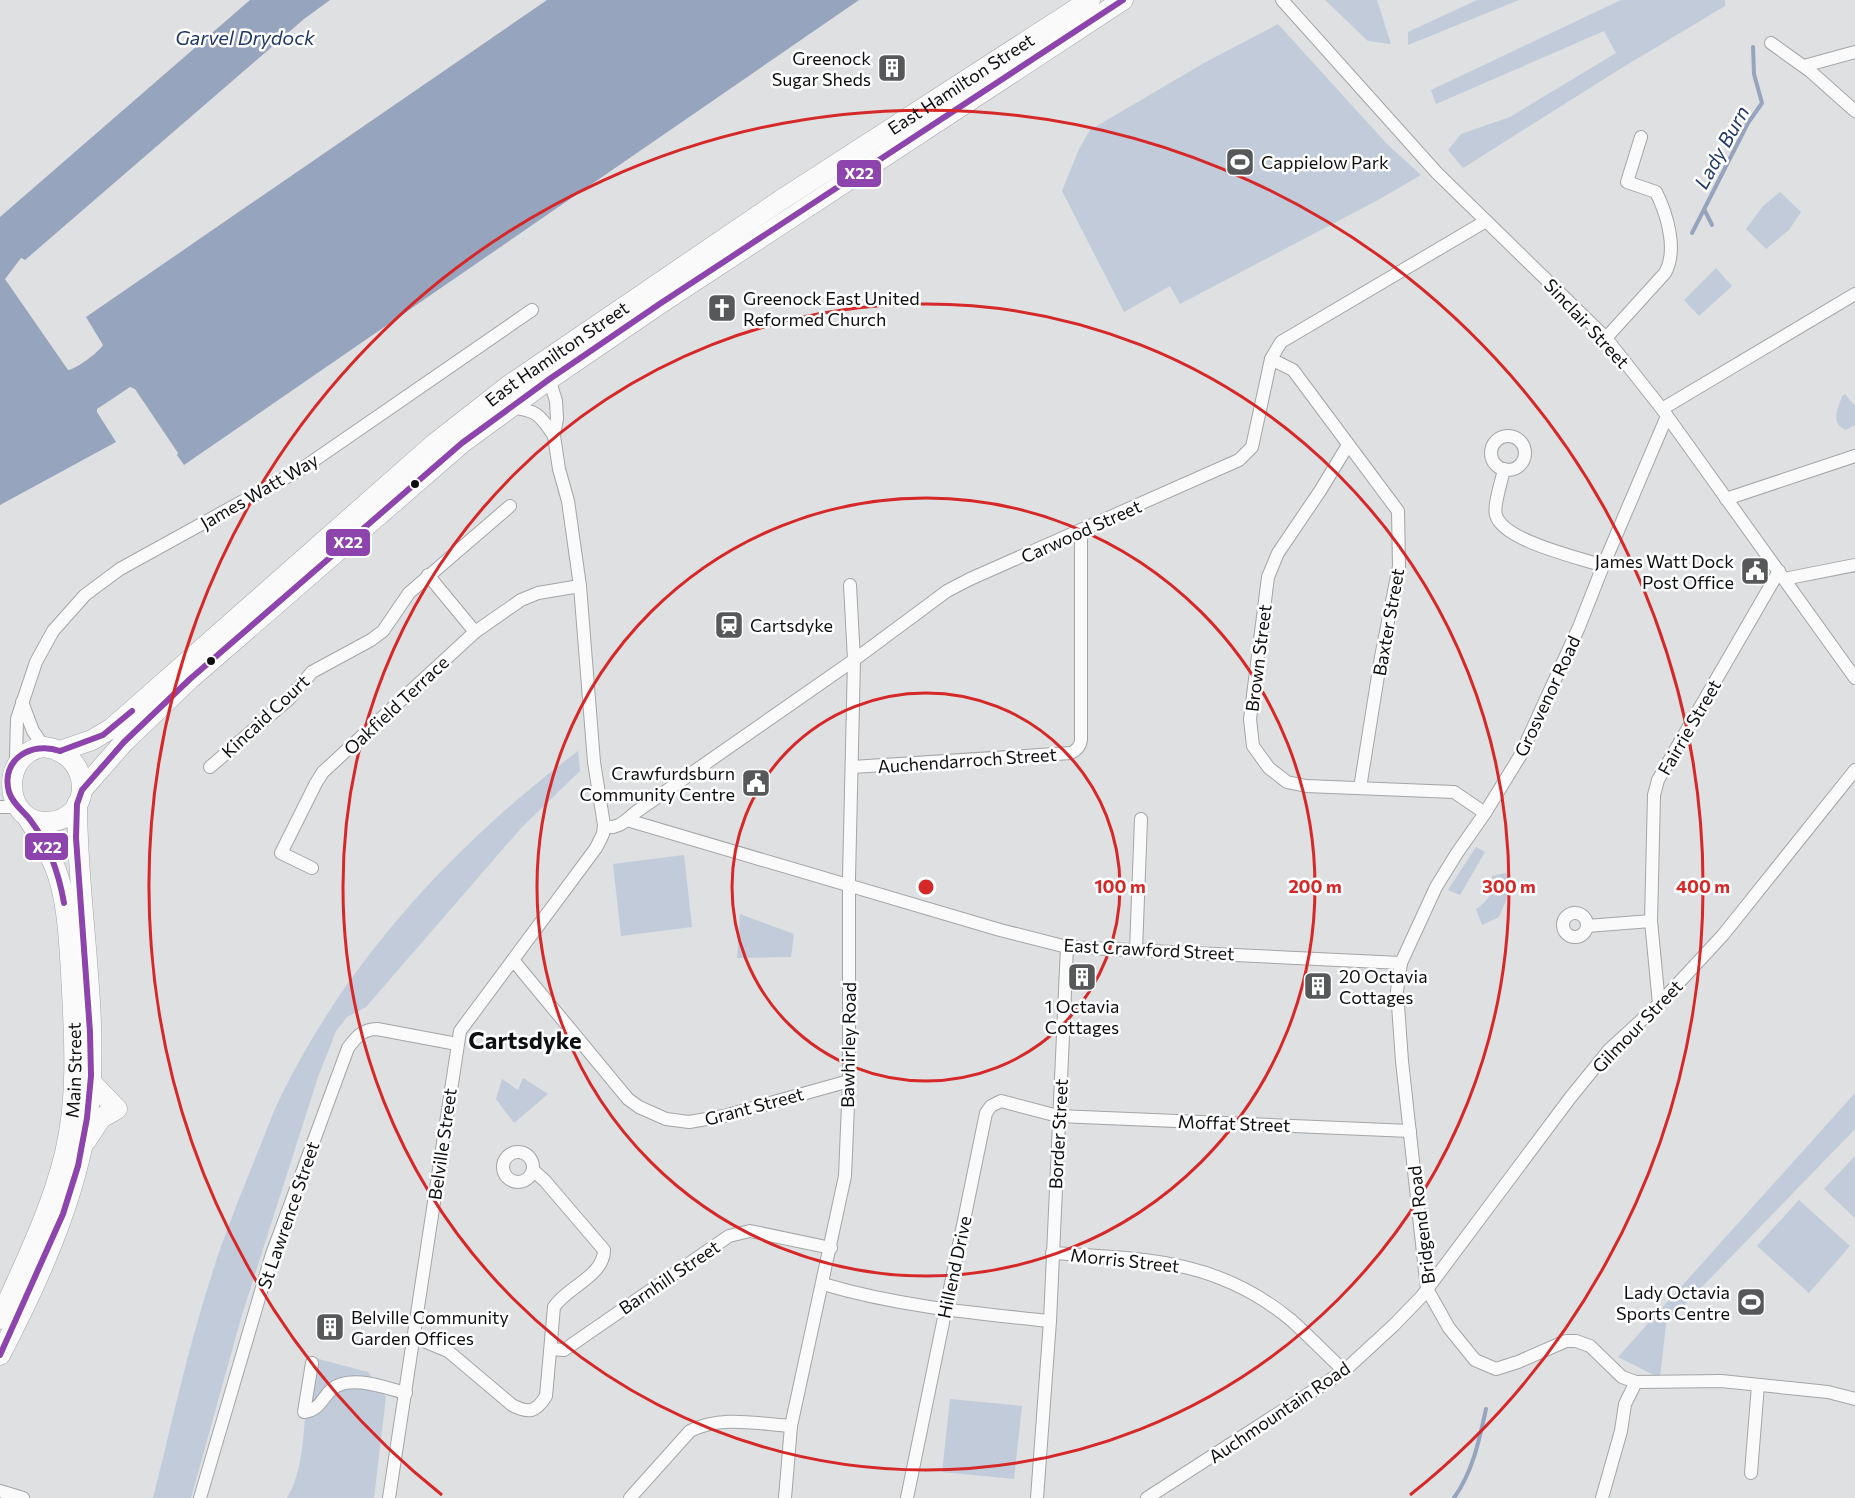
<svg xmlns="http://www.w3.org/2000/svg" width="1855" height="1498" font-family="Commissioner,sans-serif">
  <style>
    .green { fill: #c1cbda }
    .water { fill: #97a4bd }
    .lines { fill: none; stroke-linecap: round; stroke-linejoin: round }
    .stream { stroke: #97a4bd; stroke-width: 4 }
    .minor-casing { stroke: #a3a5a7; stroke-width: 14 }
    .trunk-casing { stroke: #a3a5a7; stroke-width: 21 }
    .minor { stroke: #fafafb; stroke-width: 12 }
    .trunk { stroke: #fafafb; stroke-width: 20 }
    .bus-1-casing { stroke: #fff; stroke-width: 10 }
    .bus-1 { stroke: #8e44ad; stroke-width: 6 }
    .ring { fill: none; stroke: #d62828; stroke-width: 3 }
    .bus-dot { fill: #0e0f11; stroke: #fff; stroke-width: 2 }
    .labels { text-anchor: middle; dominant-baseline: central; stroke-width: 5; stroke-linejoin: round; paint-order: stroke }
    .poi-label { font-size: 18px; fill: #0e0f11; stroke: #fff; text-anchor: start }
    .street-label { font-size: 18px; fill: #0e0f11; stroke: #fff }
    .water-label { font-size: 20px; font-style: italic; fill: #213967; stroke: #fff }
    .district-label { font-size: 24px; font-weight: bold; fill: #0e0f11; stroke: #fff }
    .centre { fill: #d62828; stroke: #fff; stroke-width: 3 }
    .ring-label { font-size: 18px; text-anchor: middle; font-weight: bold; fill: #d62828; stroke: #fff; stroke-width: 5; stroke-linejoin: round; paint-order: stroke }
    .line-badge { stroke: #fff; stroke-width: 2 }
    .badge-label { font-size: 16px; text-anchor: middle; font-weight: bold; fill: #fff }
  </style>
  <rect width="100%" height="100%" fill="#dee0e2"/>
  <g class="green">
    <path d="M1325,0H1377L1391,44L1368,41Z"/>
    <path d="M1477,0H1519L1408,45V32Z"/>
    <path d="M1621,0H1725V6L1620,69L1463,168L1448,150L1461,134L1510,117L1616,53L1604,31L1436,104L1431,90Z"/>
    <path d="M1278,24L1387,144L1421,175L1378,200L1180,304L1170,286L1124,312L1062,191L1079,149L1090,130L1204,63Z"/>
    <path d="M1780,192L1801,212L1789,230L1766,249L1746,229L1763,206Z"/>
    <path d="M1716,268L1732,286L1699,316L1684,300Z"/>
    <path d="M1845,394L1855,406V425L1846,430C1830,423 1838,409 1842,396Z"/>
    <path d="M578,751L580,771L522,827L366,1007L347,1017L336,1031L318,1077L241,1318L191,1498H153C172,1423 188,1347 212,1274C224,1235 240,1197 255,1159C264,1138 271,1116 281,1096C348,959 457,842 578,751Z"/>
    <path d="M1476,847L1485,852L1460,895L1448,890Z"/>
    <path d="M684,855L692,927L621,936L613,864Z"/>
    <path d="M1510,872L1512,886L1499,917L1482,925L1476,909C1488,902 1495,890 1492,876Z"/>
    <path d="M740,914L794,934L791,957L737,958Z"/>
    <path d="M523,1078L548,1094L514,1123L496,1099L502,1079L518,1090Z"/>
    <path d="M1855,1093V1129L1666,1324L1660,1378L1618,1357Z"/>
    <path d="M1855,1156V1218L1824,1189Z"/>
    <path d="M1799,1200L1850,1246L1809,1293L1757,1246Z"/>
    <path d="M307,1356L368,1372L386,1397L374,1498H287C308,1466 305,1394 307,1356Z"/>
    <path d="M950,1399L1022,1406L1014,1479L942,1472Z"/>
  </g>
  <path class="water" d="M250,0H330L304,19L25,260L21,258L5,279L68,370C75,370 99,352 103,345L86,317L547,0H859L184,465L177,455L178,453L135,389L130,387L97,409V412L116,442L0,505V217Z"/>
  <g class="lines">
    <g class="stream">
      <path d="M1705,211L1712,225"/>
      <path d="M1692,233L1748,123L1762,103L1754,74L1753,47"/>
      <path d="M1454,1498C1473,1471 1479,1441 1486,1409"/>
    </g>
    <g class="minor-casing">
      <g id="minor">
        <path d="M1282,0L1437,173L1606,338L1662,409L1855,678"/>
        <path d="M1771,43L1810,71L1855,111"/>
        <path d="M1804,66L1855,52"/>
        <path d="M1606,338L1665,273C1678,250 1667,214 1656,192L1627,182L1641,137"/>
        <path d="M1271,359L1293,370L1398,511L1399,566L1381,657L1360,788"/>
        <path d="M511,408C536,409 541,416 554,436"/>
        <path d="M1662,409L1855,294"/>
        <path d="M1667,416L1603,566L1579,627L1520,756L1485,813L1457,853L1436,887L1401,963L1397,991L1402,1061L1427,1289L1449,1328L1475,1360L1496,1369L1518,1362L1566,1341H1576L1590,1346L1622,1377L1636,1382L1721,1381L1828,1392L1855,1399"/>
        <circle cx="1508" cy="453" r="17"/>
        <path d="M1348,445L1320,491L1278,553L1268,577L1250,719L1253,746L1269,768L1287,782L1306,786L1454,792L1485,813"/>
        <path d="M1504,469C1502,480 1493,506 1496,515C1503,541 1578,557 1603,566"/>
        <path d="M1726,499L1855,456"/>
        <path d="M428,575L475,632"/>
        <path d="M1784,579L1855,565"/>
        <path d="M22,702L33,731L44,747"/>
        <path d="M16,757L17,719L36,662L53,631L85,595L120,569L303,468L532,310"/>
        <path d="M210,767L289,699L312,672L371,640L383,631L409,593L510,506"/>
        <path d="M852,767L1071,753C1077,750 1080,747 1081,740V531"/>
        <path d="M0,807H17"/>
        <path d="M627,820L1000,930L1067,947L1401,963"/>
        <path d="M604,827C619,829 625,821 636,812L854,660L947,591L970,579L1239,460L1252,447L1271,359L1281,342L1486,221"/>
        <path d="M312,868L281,853L316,783L323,772L475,632L521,600L538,593L580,586"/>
        <circle cx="1575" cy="925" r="12"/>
        <path d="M1587,926L1651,921"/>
        <path d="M1136,950L1141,819"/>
        <path d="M513,960L628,1099L639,1107L666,1119L689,1122L724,1116L849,1081"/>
        <path d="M1659,1004L1651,921L1654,795L1658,780L1779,571"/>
        <circle cx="518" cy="1167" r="15"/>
        <path d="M1052,1253C1143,1259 1216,1258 1291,1320C1309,1336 1326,1354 1344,1371"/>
        <path d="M823,1284C897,1306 973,1313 1050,1321"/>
        <path d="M414,1337L448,1351L512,1405C529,1414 536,1412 546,1396L554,1307C567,1287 604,1276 604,1250L545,1181L533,1170"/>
        <path d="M551,1349L564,1350L729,1236L750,1231L831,1248"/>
        <path d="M312,1363L304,1412C321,1409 321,1399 332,1389C351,1374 385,1388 406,1393"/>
        <path d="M1751,1473L1758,1385"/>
        <path d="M0,1491L23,1498"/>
        <path d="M200,1498L272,1254L348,1048C356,1037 363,1029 377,1029L457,1044"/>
        <path d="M389,1498L460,1031L596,848L603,834L604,825L594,762L580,586L568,501L559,469L554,436L557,418L556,401L548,375"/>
        <path d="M630,1498L690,1431C721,1415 758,1424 791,1426"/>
        <path d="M785,1498L791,1426L845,1176L849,1081V878L854,660L850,585"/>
        <path d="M907,1498L986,1113L991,1106L1001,1101L1058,1116L1410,1131"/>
        <path d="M1037,1498L1050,1321L1067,947"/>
        <path d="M1147,1498L1344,1371L1394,1325L1422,1296L1570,1098L1609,1050L1659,1004L1723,935L1855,770"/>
        <path d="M1602,1498L1621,1431L1625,1404L1636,1382"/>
      </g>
    </g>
    <g class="trunk-casing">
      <g id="trunk">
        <path d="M44,747C93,753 95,820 47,822C2,823 0,752 44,747Z"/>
        <path id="s1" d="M60,751L92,740L112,728L434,444L508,386L781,200L1090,0"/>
        <path d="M82,790L124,742L190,679L462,443L551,378L661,303L1123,0"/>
        <path d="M86,1141L101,1118L117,1109L90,1081"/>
        <path id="s2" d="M0,1319C24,1264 51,1211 65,1153C79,1094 74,1033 71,972C69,943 68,914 61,886C55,861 41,839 27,817"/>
        <path d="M0,1355C41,1277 83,1183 90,1095C97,999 77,900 77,804"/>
      </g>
    </g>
    <use href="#minor" class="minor"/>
    <use href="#trunk" class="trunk"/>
    <g class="bus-1-casing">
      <g id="bus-1">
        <path d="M60,751L103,735L132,711"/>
        <path d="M60,751C32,741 0,759 9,792C13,805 24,811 31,821C49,845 59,874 64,903"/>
        <path d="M0,1355L63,1214L78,1166L87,1118L91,1076L90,1032L76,838L77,804L82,790L124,742L190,679L462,443L551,378L661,303L1123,0"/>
      </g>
    </g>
    <use href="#bus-1" class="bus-1"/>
  </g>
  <g class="ring">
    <circle cx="926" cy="887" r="194"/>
    <circle cx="926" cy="887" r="389"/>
    <circle cx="926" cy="887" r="583"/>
    <path d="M442 1495A777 777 0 1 1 1410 1495"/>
  </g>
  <defs>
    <g id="building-square" transform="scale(1.5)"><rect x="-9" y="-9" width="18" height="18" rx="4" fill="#57585a" stroke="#fff"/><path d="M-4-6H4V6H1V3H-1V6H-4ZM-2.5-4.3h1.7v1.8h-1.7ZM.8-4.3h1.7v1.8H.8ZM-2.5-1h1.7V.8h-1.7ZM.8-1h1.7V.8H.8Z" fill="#fff"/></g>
    <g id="stadium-square" transform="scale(1.5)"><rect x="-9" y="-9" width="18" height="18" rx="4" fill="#57585a" stroke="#fff"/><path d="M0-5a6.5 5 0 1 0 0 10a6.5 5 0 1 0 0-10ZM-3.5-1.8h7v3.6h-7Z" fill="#fff"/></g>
    <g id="church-square" transform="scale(1.5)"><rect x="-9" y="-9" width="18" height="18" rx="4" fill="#57585a" stroke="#fff"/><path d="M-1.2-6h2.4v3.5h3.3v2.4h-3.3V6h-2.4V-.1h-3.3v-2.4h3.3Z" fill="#fff"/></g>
    <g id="civic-square" transform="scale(1.5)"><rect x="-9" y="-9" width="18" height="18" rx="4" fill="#57585a" stroke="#fff"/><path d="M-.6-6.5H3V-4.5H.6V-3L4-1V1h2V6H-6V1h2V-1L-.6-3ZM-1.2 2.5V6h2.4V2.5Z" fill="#fff"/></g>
    <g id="station-square" transform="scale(1.5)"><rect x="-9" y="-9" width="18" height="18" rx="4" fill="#57585a" stroke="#fff"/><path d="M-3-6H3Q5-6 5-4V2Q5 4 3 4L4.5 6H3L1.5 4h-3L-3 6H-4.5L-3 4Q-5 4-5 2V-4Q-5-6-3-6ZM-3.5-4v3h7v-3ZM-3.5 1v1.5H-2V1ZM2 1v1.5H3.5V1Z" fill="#fff"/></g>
  </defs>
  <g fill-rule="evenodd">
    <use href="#building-square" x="892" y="68"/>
    <use href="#stadium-square" x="1240" y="162"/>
    <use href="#church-square" x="722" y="308"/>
    <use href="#civic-square" x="1755" y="571"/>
    <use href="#station-square" x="729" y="625"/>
    <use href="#civic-square" x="756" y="783"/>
    <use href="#building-square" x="1082" y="977"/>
    <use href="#building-square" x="1318" y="986"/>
    <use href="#stadium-square" x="1751" y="1302"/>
    <use href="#building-square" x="330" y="1327"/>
  </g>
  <g class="bus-dot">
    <circle cx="415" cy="484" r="5"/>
    <circle cx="211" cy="661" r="5"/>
  </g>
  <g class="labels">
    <g class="poi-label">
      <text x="871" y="58" text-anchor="end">Greenock<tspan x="871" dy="21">Sugar Sheds</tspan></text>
      <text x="1261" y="162">Cappielow Park</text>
      <text x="743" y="298">Greenock East United<tspan x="743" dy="21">Reformed Church</tspan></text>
      <text x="1734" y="561" text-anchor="end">James Watt Dock<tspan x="1734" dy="21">Post Office</tspan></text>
      <text x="750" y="625">Cartsdyke</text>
      <text x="735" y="773" text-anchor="end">Crawfurdsburn<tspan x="735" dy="21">Community Centre</tspan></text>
      <text x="1339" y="976">20 Octavia<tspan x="1339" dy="21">Cottages</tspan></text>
      <text x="1082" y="1006" text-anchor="middle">1 Octavia<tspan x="1082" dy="21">Cottages</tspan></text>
      <text x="1730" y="1292" text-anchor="end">Lady Octavia<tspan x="1730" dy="21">Sports Centre</tspan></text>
      <text x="351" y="1317">Belville Community<tspan x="351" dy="21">Garden Offices</tspan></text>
    </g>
    <g class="street-label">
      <text stroke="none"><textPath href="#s1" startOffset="1125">East Hamilton Street</textPath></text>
      <text transform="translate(1587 323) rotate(47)">Sinclair Street</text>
      <text stroke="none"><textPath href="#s1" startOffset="639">East Hamilton Street</textPath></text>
      <text transform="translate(259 491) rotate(-30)">James Watt Way</text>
      <text transform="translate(1081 531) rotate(-24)">Carwood Street</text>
      <text transform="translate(1388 622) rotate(-80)">Baxter Street</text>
      <text transform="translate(1258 658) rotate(-83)">Brown Street</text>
      <text transform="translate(1547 696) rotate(-65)">Grosvenor Road</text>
      <text transform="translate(396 705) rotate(-43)">Oakfield Terrace</text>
      <text transform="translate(265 716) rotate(-43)">Kincaid Court</text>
      <text transform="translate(1689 727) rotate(-60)">Fairrie Street</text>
      <text transform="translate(967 760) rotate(-4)">Auchendarroch Street</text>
      <text transform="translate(1149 949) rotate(3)">East Crawford Street</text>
      <text transform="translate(1637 1026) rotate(-46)">Gilmour Street</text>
      <text transform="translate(848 1045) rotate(-89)">Bawhirley Road</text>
      <text stroke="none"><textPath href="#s2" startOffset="262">Main Street</textPath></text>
      <text transform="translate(754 1106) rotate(-15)">Grant Street</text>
      <text transform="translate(1234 1123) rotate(2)">Moffat Street</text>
      <text transform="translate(1058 1134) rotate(-87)">Border Street</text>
      <text transform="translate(442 1144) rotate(-82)">Belville Street</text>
      <text transform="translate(288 1215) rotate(-71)">St Lawrence Street</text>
      <text transform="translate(1421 1225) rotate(-97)">Bridgend Road</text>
      <text transform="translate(1125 1260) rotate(6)">Morris Street</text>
      <text transform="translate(954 1267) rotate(-78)">Hillend Drive</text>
      <text transform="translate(669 1277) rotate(-34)">Barnhill Street</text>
      <text transform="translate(1279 1412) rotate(-34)">Auchmountain Road</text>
    </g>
    <g class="water-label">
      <text x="245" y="37">Garvel Drydock</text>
      <text transform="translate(1721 147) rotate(-61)">Lady Burn</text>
    </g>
    <g class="district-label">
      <text x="525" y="1039">Cartsdyke</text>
    </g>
  </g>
  <circle cx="926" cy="887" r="9" class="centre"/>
  <g class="ring-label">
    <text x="1120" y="893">100 m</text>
    <text x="1315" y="893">200 m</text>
    <text x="1509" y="893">300 m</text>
    <text x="1703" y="893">400 m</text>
  </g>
  <g class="line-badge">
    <rect x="836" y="159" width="46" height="29" rx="6" fill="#8e44ad"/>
    <rect x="325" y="528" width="46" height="29" rx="6" fill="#8e44ad"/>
    <rect x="24" y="832" width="45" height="29" rx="6" fill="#8e44ad"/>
  </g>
  <g class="badge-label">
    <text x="859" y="179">X22</text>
    <text x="348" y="548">X22</text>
    <text x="47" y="853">X22</text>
  </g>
</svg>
